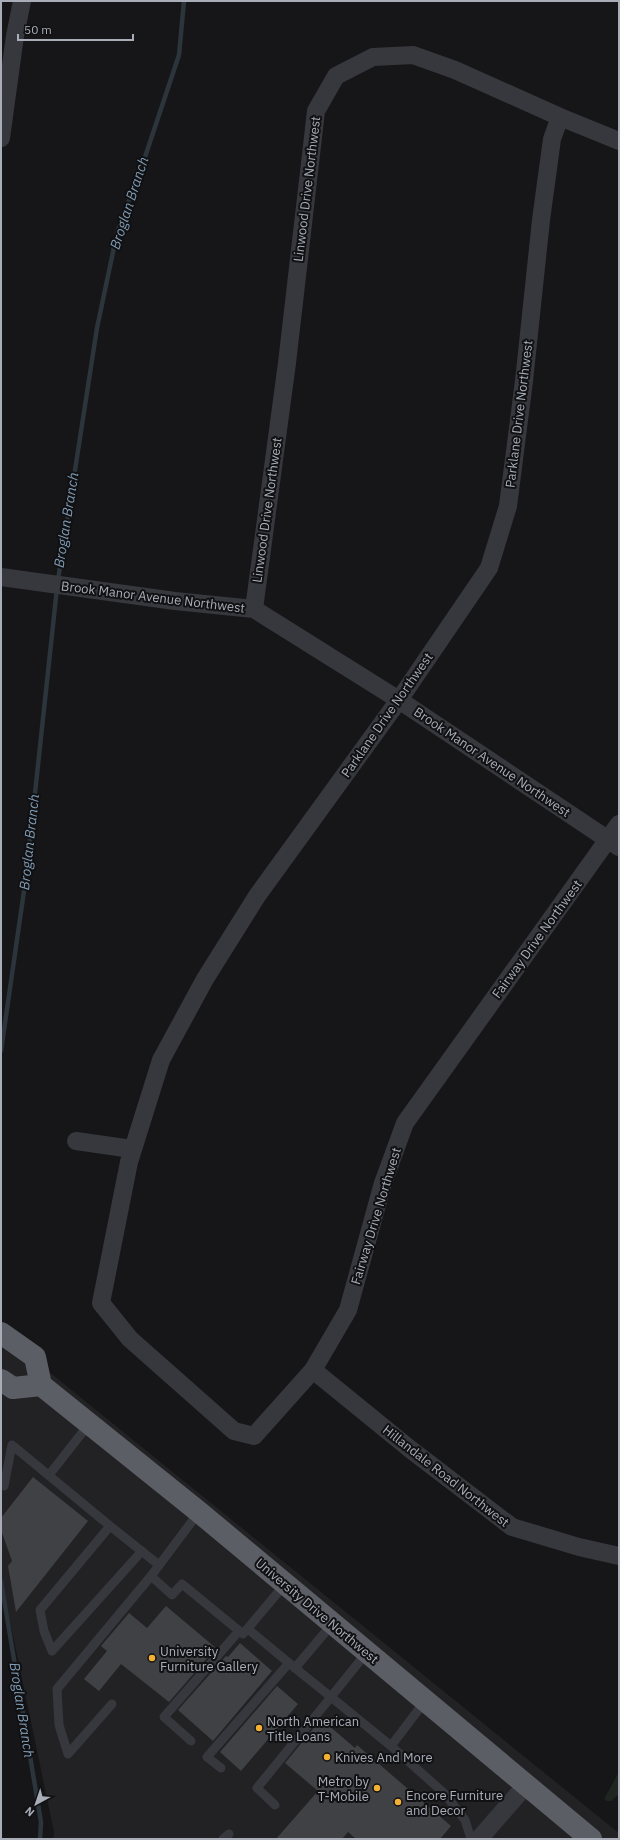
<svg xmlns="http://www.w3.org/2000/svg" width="620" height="1840" font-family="'IBM Plex Sans',sans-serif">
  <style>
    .built { fill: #222225 }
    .green { fill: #1e261f }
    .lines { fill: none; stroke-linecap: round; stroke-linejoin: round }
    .stream { stroke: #2c353c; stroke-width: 4.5 }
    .building { fill: #404145 }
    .service { stroke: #37383d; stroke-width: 9 }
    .minor { stroke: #37383d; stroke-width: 18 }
    .trunk { stroke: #5b5e65; stroke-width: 22 }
    .poi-dot { fill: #f2b134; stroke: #111113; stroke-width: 1.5 }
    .labels { text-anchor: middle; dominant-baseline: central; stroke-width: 4; stroke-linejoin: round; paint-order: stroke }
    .street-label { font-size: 13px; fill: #a8adb8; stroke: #111113 }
    .poi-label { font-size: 13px; fill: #a8adb8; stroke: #111113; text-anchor: start }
    .water-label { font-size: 14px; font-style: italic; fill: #7f9bb3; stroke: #111113 }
  </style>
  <rect width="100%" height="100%" fill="#161618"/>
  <path class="built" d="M1,1333L594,1813L619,1833V1839H53L54,1832L1,1578Z"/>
  <path class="green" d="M619,1772V1794L611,1801H607L604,1799Z"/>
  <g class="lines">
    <g class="stream">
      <path d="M58,580L97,328L117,233L145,157L179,55L184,1"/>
      <path d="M1,1051L26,877L57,588"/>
      <path d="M1,1581L41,1822L40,1839"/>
    </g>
  </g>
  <g class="building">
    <path d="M33,1477L88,1521L16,1612L8,1566L12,1561L1,1530V1518Z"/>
    <path d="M166,1606L216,1648L169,1702L121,1664L99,1691L84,1679L107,1651L101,1646L129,1613L147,1628Z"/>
    <path d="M240,1643L272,1671L213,1741L178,1710L226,1656L228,1657Z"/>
    <path d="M277,1686L298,1704L241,1771L220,1752Z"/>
    <path d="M321,1719L355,1748L357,1745L451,1826L440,1839H356L348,1832L342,1839H276L318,1791L285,1763Z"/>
  </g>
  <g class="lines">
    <g class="service">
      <path d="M49,1475L89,1424"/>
      <path d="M4,1486L12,1445L110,1526L40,1610L44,1631L52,1651L142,1551"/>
      <path d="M199,1512L151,1576L172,1595L182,1584L243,1634L285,1584"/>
      <path d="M110,1526L159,1565"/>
      <path d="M248,1629L295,1668L333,1623"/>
      <path d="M367,1652L331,1697L391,1746L444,1793L465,1820L471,1839"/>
      <path d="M112,1704L68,1754L59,1725L57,1689L151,1576"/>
      <path d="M191,1741L164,1717L239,1631"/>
      <path d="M391,1746L425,1701"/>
      <path d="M221,1768L207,1757L289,1663"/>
      <path d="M275,1805L257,1788L331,1697L295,1668"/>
      <path d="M223,1839L229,1834"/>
    </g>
    <g class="minor">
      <path d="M560,117L552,139L541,220L524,381L508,506L489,568L399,700L257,896L205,979L161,1060L129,1162L101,1303L130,1339L234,1431L254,1436L313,1370L348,1310L383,1183L405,1123L619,824"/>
      <path d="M1,138L15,36L22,1"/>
      <path d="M1,577L175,601L254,609L399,700L619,847"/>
      <path d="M254,609L287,363L316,111L336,76L373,57L413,55L455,70L560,117L619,141"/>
      <path d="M76,1141L132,1149"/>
      <path d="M313,1370L410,1449L512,1527L579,1547L619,1556"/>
      <path d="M479,1839L526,1785"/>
    </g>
    <g class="trunk">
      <path d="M1,1333L35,1357L41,1385L199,1512L591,1839"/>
      <path d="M1,1380L13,1388L41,1385"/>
    </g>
  </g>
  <g class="poi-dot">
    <circle cx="152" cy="1658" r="4"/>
    <circle cx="259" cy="1728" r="4"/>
    <circle cx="327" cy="1757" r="4"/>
    <circle cx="377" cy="1788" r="4"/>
    <circle cx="398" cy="1802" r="4"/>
  </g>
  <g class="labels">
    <g class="street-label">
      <text transform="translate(307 189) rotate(-83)">Linwood Drive Northwest</text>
      <text transform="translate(519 414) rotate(-83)">Parklane Drive Northwest</text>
      <text transform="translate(267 510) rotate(-82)">Linwood Drive Northwest</text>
      <text transform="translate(153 597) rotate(7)">Brook Manor Avenue Northwest</text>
      <text transform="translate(387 715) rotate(-55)">Parklane Drive Northwest</text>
      <text transform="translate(492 762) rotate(34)">Brook Manor Avenue Northwest</text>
      <text transform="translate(537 939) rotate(-54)">Fairway Drive Northwest</text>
      <text transform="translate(376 1216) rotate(-73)">Fairway Drive Northwest</text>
      <text transform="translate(446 1476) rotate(38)">Hillandale Road Northwest</text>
      <text transform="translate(317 1611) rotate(40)">University Drive Northwest</text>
    </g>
    <g class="poi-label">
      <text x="160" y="1651">University<tspan x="160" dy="15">Furniture Gallery</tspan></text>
      <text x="267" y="1721">North American<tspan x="267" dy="15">Title Loans</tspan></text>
      <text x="335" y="1757">Knives And More</text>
      <text x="369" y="1781" text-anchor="end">Metro by<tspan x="369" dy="15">T-Mobile</tspan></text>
      <text x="406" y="1795">Encore Furniture<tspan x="406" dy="15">and Decor</tspan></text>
    </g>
    <g class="water-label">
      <text transform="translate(129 203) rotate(-72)">Broglan Branch</text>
      <text transform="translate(66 520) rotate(-81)">Broglan Branch</text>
      <text transform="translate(29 842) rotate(-84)">Broglan Branch</text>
      <text transform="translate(22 1710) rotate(81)">Broglan Branch</text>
    </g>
  </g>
  <rect width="620" height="1840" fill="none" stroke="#a8adb8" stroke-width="4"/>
  <g transform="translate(36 1804) rotate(220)" stroke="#111113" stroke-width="3" paint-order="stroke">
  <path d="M0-3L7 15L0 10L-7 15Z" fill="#a8adb8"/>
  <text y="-6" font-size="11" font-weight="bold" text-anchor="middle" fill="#a8adb8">N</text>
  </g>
  <path d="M18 34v6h115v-6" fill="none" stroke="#a8adb8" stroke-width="2"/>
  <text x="24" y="34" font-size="12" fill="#a8adb8" stroke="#111113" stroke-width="3" paint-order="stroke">50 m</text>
</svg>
